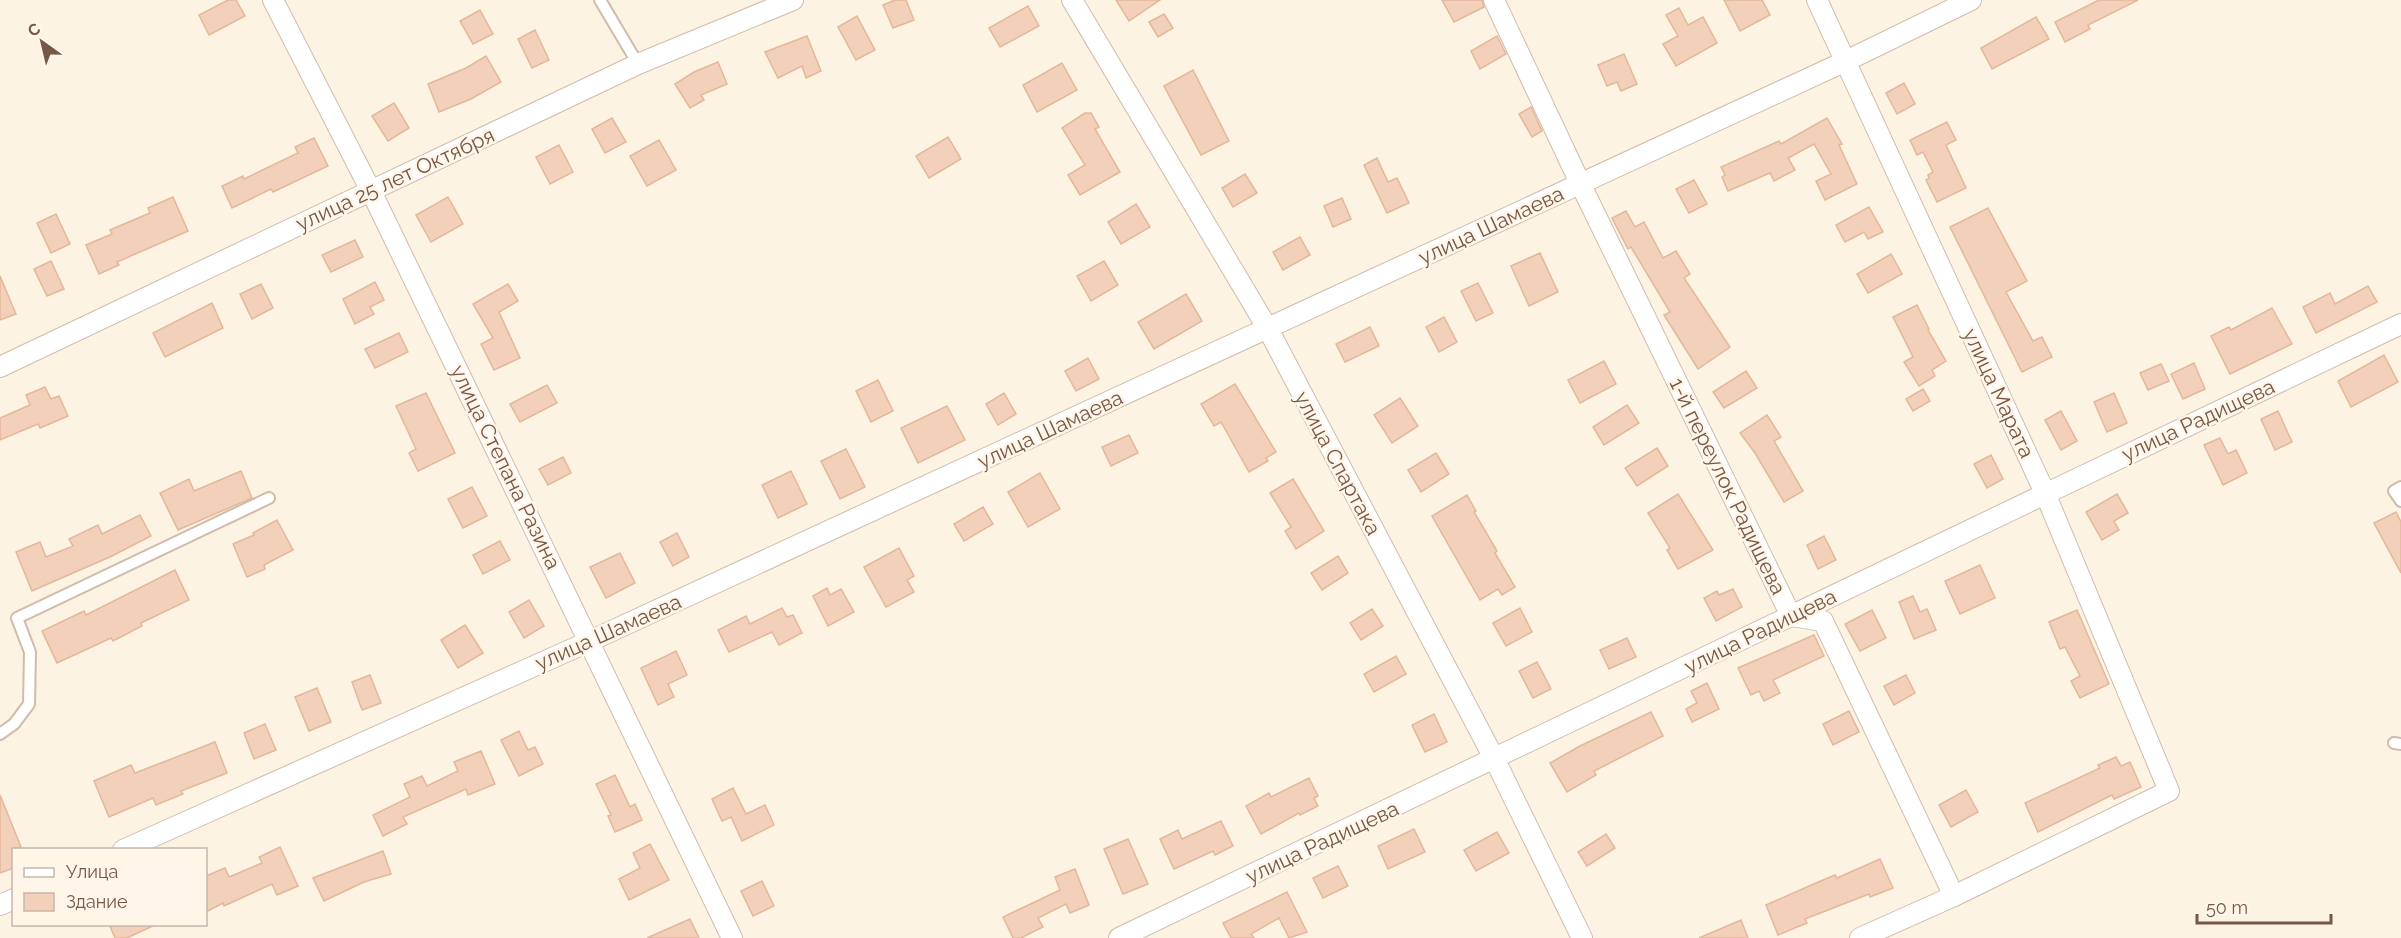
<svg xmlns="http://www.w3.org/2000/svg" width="2401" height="938" font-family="Raleway,sans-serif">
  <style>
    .building { fill: #f2d0ba; stroke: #e5b79a; stroke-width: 1.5 }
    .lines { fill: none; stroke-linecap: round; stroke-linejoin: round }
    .service-casing { stroke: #d0bcac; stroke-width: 14 }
    .minor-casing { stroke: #d0bcac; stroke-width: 22 }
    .service { stroke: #fff; stroke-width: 10 }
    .minor { stroke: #fff; stroke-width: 20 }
    .labels { text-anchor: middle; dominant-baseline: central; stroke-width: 5; stroke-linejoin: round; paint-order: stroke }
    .street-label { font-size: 21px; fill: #755848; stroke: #fff6e9 }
  </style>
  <rect width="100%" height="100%" fill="#fdf3e3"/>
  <g class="building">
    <path d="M228,0H236L245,16L209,35L199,15Z"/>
    <path d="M895,0H906L914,20L893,28L883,5Z"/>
    <path d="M1116,0H1160L1129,21Z"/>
    <path d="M1442,0H1482L1484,7L1454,22Z"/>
    <path d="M1724,0H1762L1770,15L1740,31Z"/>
    <path d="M2099,0H2138L2088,25L2090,29L2065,42L2055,22Z"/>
    <path d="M1028,6L1039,26L1000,47L989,28Z"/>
    <path d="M1679,8L1688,25L1703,17L1717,43L1676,66L1663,44L1678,36L1666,15Z"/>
    <path d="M480,10L493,34L473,44L460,21Z"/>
    <path d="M1164,14L1173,28L1158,37L1149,22Z"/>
    <path d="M857,16L875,50L856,60L838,27Z"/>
    <path d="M2036,17L2049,39L1992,69L1981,48Z"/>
    <path d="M535,30L549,60L532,68L518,39Z"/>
    <path d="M807,36L821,71L806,78L802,66L778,78L765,52Z"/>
    <path d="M1497,36L1506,54L1480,69L1471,51Z"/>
    <path d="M1624,54L1637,84L1621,91L1617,82L1607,86L1598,65Z"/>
    <path d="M486,56L501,82L471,99L439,112L428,84L466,68Z"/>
    <path d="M718,62L727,84L701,95L704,100L690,108L675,84L694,72Z"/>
    <path d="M1062,63L1077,90L1037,112L1023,85Z"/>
    <path d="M1193,70L1229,141L1201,155L1164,86Z"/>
    <path d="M1904,83L1915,104L1897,114L1886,93Z"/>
    <path d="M394,103L409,128L388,141L372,116Z"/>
    <path d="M1531,107L1542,131L1532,137L1519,114Z"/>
    <path d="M1085,113H1091L1099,127L1095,129L1120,172L1080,195L1068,175L1085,165L1062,128Z"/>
    <path d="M612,118L626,142L605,153L592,129Z"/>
    <path d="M1827,118L1842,144L1839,145L1857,184L1825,200L1816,181L1831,174L1814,144L1788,158L1795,170L1774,181L1770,173L1728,191L1722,177L1725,175L1721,167L1779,141L1781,144Z"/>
    <path d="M1947,122L1956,140L1946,145L1966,188L1937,202L1926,180L1929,178L1928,175L1933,172L1923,152L1917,155L1910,140Z"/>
    <path d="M948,137L961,159L929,178L916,156Z"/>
    <path d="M314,138L328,166L273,192L271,189L232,208L222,186L243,176L244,179L298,153L295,147Z"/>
    <path d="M659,140L676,170L647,186L630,156Z"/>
    <path d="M559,145L573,172L550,184L536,157Z"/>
    <path d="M1377,158L1388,182L1397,178L1409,203L1387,213L1364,165Z"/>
    <path d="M1245,174L1257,193L1233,207L1222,188Z"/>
    <path d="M1694,180L1707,204L1689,213L1676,189Z"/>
    <path d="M173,197L188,231L117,262L119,265L99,274L86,245L112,234L110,230L150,213L148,208Z"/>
    <path d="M448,197L463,224L431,242L416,215Z"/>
    <path d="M1342,198L1351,219L1333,227L1324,206Z"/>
    <path d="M1136,204L1150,227L1121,244L1108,222Z"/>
    <path d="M1869,207L1883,232L1868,239L1864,232L1845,242L1836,225Z"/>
    <path d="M1988,208L2027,281L2006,292L2033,341L2042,337L2052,357L2022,372L1950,227Z"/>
    <path d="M1626,211L1635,227L1644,222L1663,258L1676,251L1690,274L1684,278L1730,347L1698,369L1664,315L1670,312L1631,247L1628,249L1612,218Z"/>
    <path d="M56,214L70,244L51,253L37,223Z"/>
    <path d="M1300,237L1310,255L1283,270L1273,252Z"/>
    <path d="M355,240L363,257L331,272L322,255Z"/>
    <path d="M1540,253L1558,292L1529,306L1511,266Z"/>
    <path d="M1891,254L1902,274L1868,293L1857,274Z"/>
    <path d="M51,261L64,289L47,296L34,269Z"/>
    <path d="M1104,261L1118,285L1091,301L1077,276Z"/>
    <path d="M0,276L16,314L0,320Z"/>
    <path d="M375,282L384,300L370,307L374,314L355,324L343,299Z"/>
    <path d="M1478,283L1493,313L1476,321L1461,291Z"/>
    <path d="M261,284L273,308L252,319L240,294Z"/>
    <path d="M508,284L518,301L499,312L520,358L494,370L481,344L493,338L473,304Z"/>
    <path d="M2368,286L2377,302L2316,333L2303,307L2330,293L2335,304Z"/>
    <path d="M1186,294L1202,321L1154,349L1138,322Z"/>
    <path d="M212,303L223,328L165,357L153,333Z"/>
    <path d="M1917,305L1929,329L1928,330L1946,361L1932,370L1935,376L1919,386L1904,362L1913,357L1893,317Z"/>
    <path d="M2272,308L2292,344L2230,374L2211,336L2229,327L2231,330Z"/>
    <path d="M1444,317L1457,342L1439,352L1426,327Z"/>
    <path d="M1370,327L1379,346L1345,362L1336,344Z"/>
    <path d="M399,333L408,352L375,368L365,349Z"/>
    <path d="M2384,355L2398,382L2351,407L2338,381Z"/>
    <path d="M1088,358L1099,379L1076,391L1065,371Z"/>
    <path d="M1604,361L1616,384L1580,403L1568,380Z"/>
    <path d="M2194,363L2205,389L2183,399L2171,374Z"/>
    <path d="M2161,364L2169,381L2148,390L2140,373Z"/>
    <path d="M1746,371L1757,388L1724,408L1713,392Z"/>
    <path d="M878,380L893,411L871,422L856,391Z"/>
    <path d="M1235,384L1276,452L1266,458L1268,461L1249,472L1221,422L1214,426L1201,404Z"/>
    <path d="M547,385L557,403L520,422L510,404Z"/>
    <path d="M45,387L51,399L59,396L68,416L40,428L38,424L0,440V418L30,405L26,395Z"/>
    <path d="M1923,389L1930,401L1913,411L1906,399Z"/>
    <path d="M426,393L455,453L418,471L409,453L416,449L396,406Z"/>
    <path d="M1004,393L1016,414L998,425L986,404Z"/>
    <path d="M2114,393L2127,423L2107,432L2094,402Z"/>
    <path d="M1400,398L1418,426L1392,443L1374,415Z"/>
    <path d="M1627,405L1639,423L1604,445L1593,427Z"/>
    <path d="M947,406L965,440L918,463L901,428Z"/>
    <path d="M2061,411L2077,441L2061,450L2045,420Z"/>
    <path d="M2278,411L2292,442L2275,450L2261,419Z"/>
    <path d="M1767,415L1781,437L1774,441L1803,491L1784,502L1755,453L1740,433Z"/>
    <path d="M1129,435L1138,453L1111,466L1102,447Z"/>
    <path d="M2220,438L2228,454L2236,450L2247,473L2223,485L2204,445Z"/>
    <path d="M1657,448L1668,466L1637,486L1625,468Z"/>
    <path d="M846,449L865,487L840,499L821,461Z"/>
    <path d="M1436,453L1449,474L1421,492L1408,470Z"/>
    <path d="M1991,455L2003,479L1987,488L1974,464Z"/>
    <path d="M563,457L571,473L548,485L539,469Z"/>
    <path d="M241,471L252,498L178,530L160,493L189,479L194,491Z"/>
    <path d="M791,471L807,504L778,518L762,485Z"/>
    <path d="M1040,473L1060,509L1028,527L1008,492Z"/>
    <path d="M1293,479L1324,531L1296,549L1285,531L1291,527L1270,493Z"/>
    <path d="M472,487L487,516L463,528L448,499Z"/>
    <path d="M1678,494L1713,550L1678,569L1667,550L1670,548L1648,513Z"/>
    <path d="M2117,494L2128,513L2114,521L2119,530L2102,540L2086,512Z"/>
    <path d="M1467,495L1476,511L1474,512L1497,551L1495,553L1515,587L1502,595L1498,589L1480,600L1432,516Z"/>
    <path d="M983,507L993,524L964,541L954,524Z"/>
    <path d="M2396,512L2401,522V573L2374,523Z"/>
    <path d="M140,515L151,536L112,556L32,591L16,552L40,542L46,557L73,546L69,539L98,525L102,534Z"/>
    <path d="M277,520L293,550L264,565L265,569L247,577L233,544L254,535L253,533Z"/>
    <path d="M677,533L689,557L673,566L660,542Z"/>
    <path d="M1824,536L1836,560L1818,569L1807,545Z"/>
    <path d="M500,541L510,560L483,574L473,555Z"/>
    <path d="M899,548L914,576L907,580L914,592L886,607L864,567Z"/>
    <path d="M620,553L635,583L606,598L590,567Z"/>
    <path d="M1338,556L1348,573L1322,590L1311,573Z"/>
    <path d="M1980,565L1995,598L1960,614L1945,581Z"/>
    <path d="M175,570L189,600L141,623L142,626L113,641L111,638L57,663L42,631L84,611L86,615Z"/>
    <path d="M827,588L830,595L841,589L854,612L828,626L813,596Z"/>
    <path d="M1733,589L1742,607L1716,621L1704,598L1717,591L1719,595Z"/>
    <path d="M1913,596L1920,612L1927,609L1936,630L1914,639L1899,602Z"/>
    <path d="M529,600L544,626L524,638L509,612Z"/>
    <path d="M782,608L787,617L793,615L802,633L779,645L772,632L729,652L718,630L746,616L750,624Z"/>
    <path d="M1520,608L1532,632L1506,646L1493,623Z"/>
    <path d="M1372,609L1383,626L1361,640L1350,623Z"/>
    <path d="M1872,610L1886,638L1860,651L1845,624Z"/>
    <path d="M2077,610L2109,684L2080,698L2071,681L2080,676L2065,647L2060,649L2049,622Z"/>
    <path d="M465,625L483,653L458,668L441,640Z"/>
    <path d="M1814,635L1824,656L1773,680L1780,693L1764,701L1759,691L1751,695L1738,668Z"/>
    <path d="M1627,638L1636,657L1609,669L1600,650Z"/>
    <path d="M676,651L687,675L668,684L674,697L658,705L641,668Z"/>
    <path d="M1396,656L1406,674L1374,692L1364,674Z"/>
    <path d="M1537,662L1551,689L1533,698L1519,671Z"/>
    <path d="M370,675L381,703L362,710L352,682Z"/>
    <path d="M1906,675L1915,693L1894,705L1884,686Z"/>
    <path d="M1707,683L1719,709L1692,722L1686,709L1697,703L1691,691Z"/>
    <path d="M317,688L331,722L309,731L295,697Z"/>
    <path d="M1849,711L1859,732L1833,745L1823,724Z"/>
    <path d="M1651,712L1663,736L1594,771L1596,775L1567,792L1550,763L1580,746Z"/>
    <path d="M1434,714L1447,742L1425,752L1412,725Z"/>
    <path d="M265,724L276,750L254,759L244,733Z"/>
    <path d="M519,731L528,750L535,747L543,764L519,776L501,740Z"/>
    <path d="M215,742L227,773L181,791L183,794L156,805L153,798L109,817L94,781L131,765L135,773Z"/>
    <path d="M481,751L495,784L468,795L466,789L403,817L407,824L383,836L373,815L410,797L404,784L422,776L427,786L458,771L454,762Z"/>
    <path d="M2116,757L2121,766L2130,762L2141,787L2114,799L2112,795L2038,832L2025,803L2100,768L2098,765Z"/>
    <path d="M615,775L630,807L635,804L642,820L615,832L608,816L611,815L596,784Z"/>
    <path d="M1309,778L1318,796L1314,798L1318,806L1300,815L1299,813L1261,834L1246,806L1269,793L1271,797Z"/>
    <path d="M733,788L746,814L765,805L774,825L742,841L731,817L722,821L712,799Z"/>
    <path d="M1966,790L1978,812L1951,827L1939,805Z"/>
    <path d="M0,795L21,847L14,849V868L0,873Z"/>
    <path d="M1221,821L1233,846L1215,855L1213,851L1174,869L1160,839L1178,830L1182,839Z"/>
    <path d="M1414,829L1425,852L1388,869L1378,846Z"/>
    <path d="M1497,832L1509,853L1476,871L1464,850Z"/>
    <path d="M1606,834L1615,848L1587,866L1578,852Z"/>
    <path d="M1128,839L1148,884L1123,894L1104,849Z"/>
    <path d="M650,844L669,880L629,900L619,879L640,868L633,853Z"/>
    <path d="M280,847L298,886L277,895L272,884L224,906L223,903L206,912V876L225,868L229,877L262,863L259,857Z"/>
    <path d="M383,851L391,874L364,882L324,901L313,878Z"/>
    <path d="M1880,859L1893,888L1870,897L1869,894L1805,919L1807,923L1778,935L1766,905L1816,883L1835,875L1837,878Z"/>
    <path d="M1338,866L1348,886L1323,898L1313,878Z"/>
    <path d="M1075,869L1089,905L1070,913L1066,904L1038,918L1043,927L1021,938H1013L1003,917L1060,890L1055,877Z"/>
    <path d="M762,881L774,906L753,916L741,891Z"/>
    <path d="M1287,892L1307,932L1289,938L1279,918L1251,934L1254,938H1231L1223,923Z"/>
    <path d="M690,919L699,938H647Z"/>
    <path d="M1741,920L1748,938H1699Z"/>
    <path d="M109,924H157L127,938H115Z"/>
  </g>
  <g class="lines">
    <g class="service-casing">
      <g id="service">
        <path d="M600,0L638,64"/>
        <path d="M2401,487L2394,491L2401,501"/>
        <path d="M0,734L14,724L29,704L30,652L17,618L269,498"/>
        <path d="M2394,743L2401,744"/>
      </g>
    </g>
    <g class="minor-casing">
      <g id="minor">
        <path d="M273,0L371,191L732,938"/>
        <path d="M1072,0L1268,329L1495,760L1582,938"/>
        <path d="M1494,0L1580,183L1791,616L1823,621L1954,896"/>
        <path d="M1817,0L2045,493L2169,791L1954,896L1860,938"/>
        <path d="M0,367L638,64L793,0"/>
        <path d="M123,850L590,641L1846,61L1971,0"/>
        <path d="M0,905L14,899"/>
        <path d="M1119,938C1548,735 1973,527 2401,324"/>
      </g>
    </g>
    <use href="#service" class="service"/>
    <use href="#minor" class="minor"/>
  </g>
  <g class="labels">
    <g class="street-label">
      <text transform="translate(395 179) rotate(-25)">улица 25 лет Октября</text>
      <text transform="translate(1491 225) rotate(-25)">улица Шамаева</text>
      <text transform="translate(1999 393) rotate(65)">улица Марата</text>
      <text transform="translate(2198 420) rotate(-25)">улица Радищева</text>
      <text transform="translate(1050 429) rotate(-25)">улица Шамаева</text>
      <text transform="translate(1338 463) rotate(62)">улица Спартака</text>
      <text transform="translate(506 467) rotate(64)">улица Степана Разина</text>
      <text transform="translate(1728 486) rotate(64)">1-й переулок Радищева</text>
      <text transform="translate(1760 631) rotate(-26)">улица Радищева</text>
      <text transform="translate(608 632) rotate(-24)">улица Шамаева</text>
      <text transform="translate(1322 842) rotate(-25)">улица Радищева</text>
    </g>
  </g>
  <rect x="12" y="848" width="195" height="78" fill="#fff6e9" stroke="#c8b7a9" stroke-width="1.5"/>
  <rect x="24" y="868" width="30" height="9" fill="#ffffff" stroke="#c8b7a9" stroke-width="1.5"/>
  <text x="66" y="878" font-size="18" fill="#755848">Улица</text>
  <rect x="24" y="893" width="30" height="18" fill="#f2d0ba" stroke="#c8b7a9" stroke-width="1.5"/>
  <text x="66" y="908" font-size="18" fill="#755848">Здание</text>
  <g transform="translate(42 42) rotate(326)" stroke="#fff6e9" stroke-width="4.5" paint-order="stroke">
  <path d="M0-4.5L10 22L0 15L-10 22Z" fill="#755848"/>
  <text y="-9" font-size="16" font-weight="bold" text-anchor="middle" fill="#755848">С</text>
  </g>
  <path d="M2197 914v9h134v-9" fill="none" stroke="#755848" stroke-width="3"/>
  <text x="2206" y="914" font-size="18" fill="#755848" stroke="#fff6e9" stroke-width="4.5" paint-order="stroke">50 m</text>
</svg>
